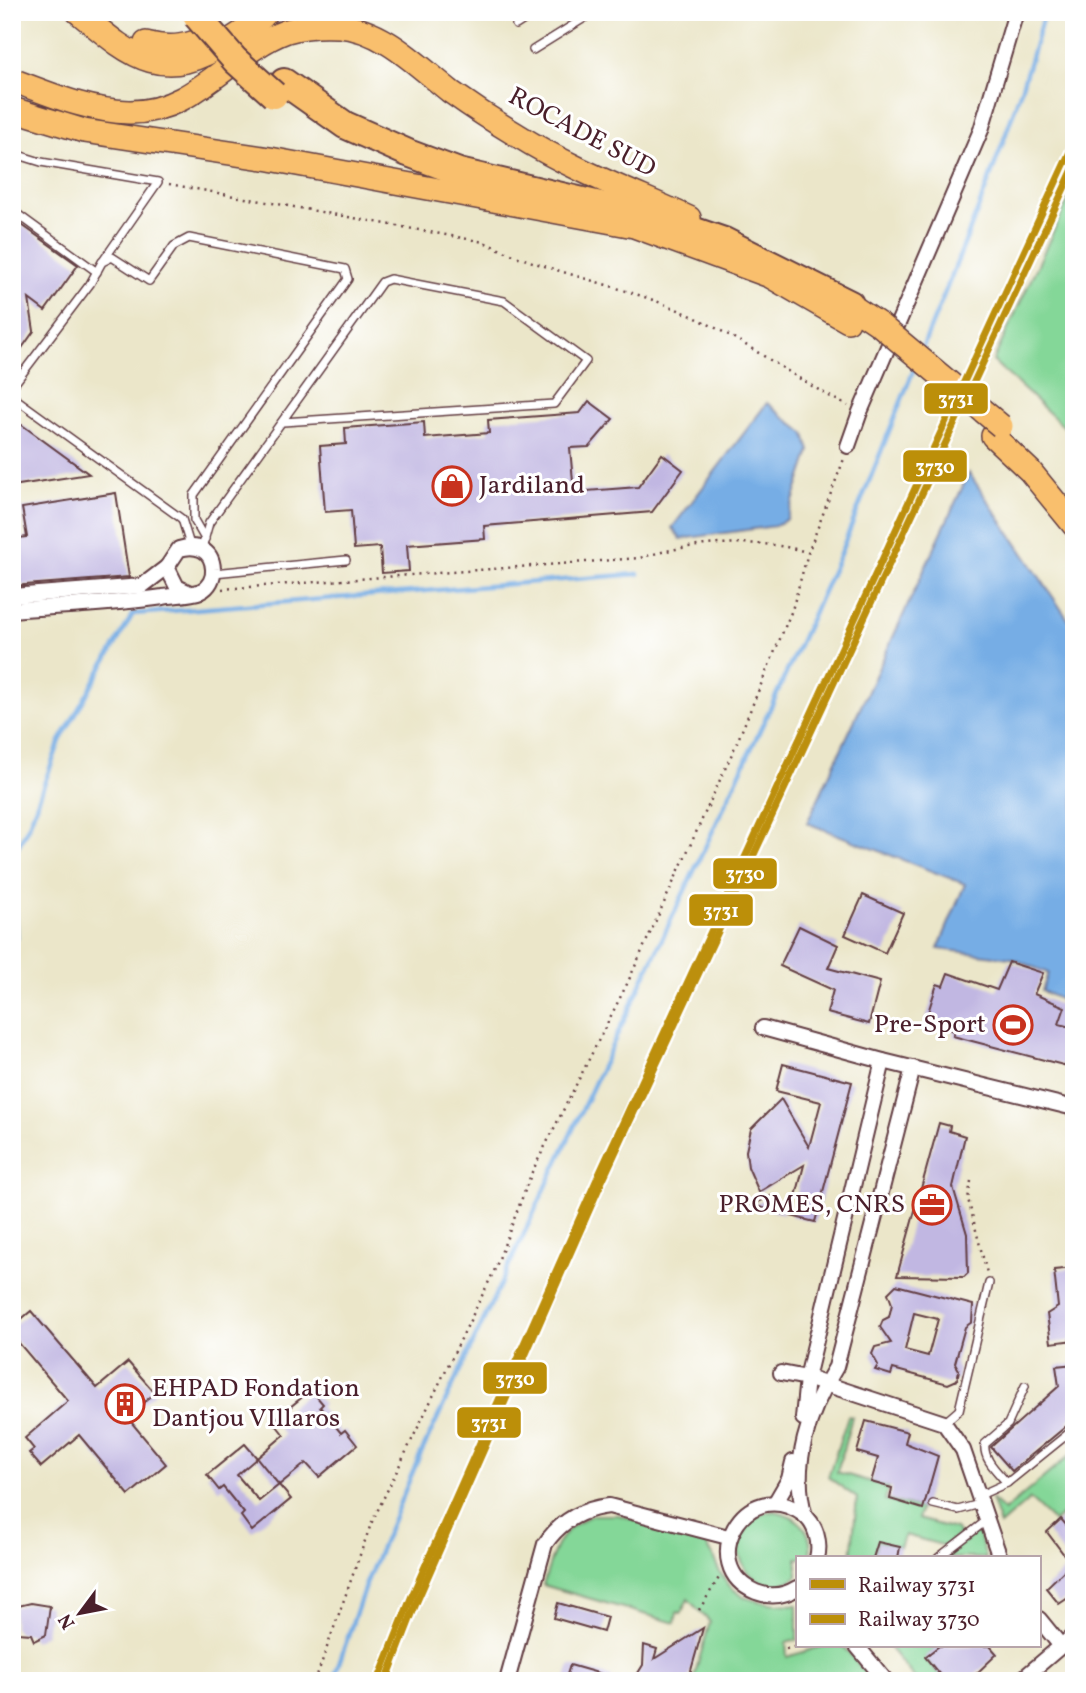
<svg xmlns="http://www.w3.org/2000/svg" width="1086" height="1693" font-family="Vollkorn,serif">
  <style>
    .green { fill: #84d798; stroke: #677b62; stroke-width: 2 }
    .water { fill: #76ade5; stroke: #606688; stroke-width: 2 }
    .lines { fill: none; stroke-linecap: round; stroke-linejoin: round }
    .stream { stroke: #76ade5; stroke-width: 4.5 }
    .building { fill: #c1b7e2; fill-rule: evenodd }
    .lane-casing { stroke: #623d43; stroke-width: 10 }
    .street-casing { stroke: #623d43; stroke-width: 18 }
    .primary-casing { stroke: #623d43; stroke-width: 26 }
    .highway-casing { stroke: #623d43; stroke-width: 30 }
    .path { stroke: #623d43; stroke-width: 2.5; stroke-dasharray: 2 5; stroke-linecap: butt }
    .lane { stroke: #fff; stroke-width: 7 }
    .street { stroke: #fff; stroke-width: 14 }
    .primary { stroke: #f9bf6d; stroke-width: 23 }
    .highway { stroke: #f9bf6d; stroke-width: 26 }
    .primary-bridge-casing { stroke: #623d43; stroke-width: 26; stroke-linecap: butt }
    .highway-bridge-casing { stroke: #623d43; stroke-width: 30; stroke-linecap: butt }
    .primary-bridge { stroke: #f9bf6d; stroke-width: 23 }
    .highway-bridge { stroke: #f9bf6d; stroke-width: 26 }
    .rail-1-casing { stroke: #fff; stroke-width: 12 }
    .rail-2-casing { stroke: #fff; stroke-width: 12 }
    .rail-1 { stroke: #bc8f09; stroke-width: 7 }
    .rail-2 { stroke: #bc8f09; stroke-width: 7 }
    .labels { text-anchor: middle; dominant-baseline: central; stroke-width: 6; stroke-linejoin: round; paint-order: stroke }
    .street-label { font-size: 26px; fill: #4a1f2b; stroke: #fff }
    .poi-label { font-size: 26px; fill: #4a1f2b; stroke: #fff; text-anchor: start }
    .line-badge { stroke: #fff; stroke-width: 2.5 }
    .badge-label { font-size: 19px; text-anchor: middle; font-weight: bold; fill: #fff }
  </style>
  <rect width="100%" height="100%" fill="#fff"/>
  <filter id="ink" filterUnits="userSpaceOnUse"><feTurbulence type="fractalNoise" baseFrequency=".0143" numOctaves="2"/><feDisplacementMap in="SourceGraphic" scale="14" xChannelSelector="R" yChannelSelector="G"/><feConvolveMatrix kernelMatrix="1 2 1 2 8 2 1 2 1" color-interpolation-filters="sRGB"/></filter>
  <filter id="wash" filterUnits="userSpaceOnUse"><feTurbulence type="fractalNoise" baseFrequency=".00686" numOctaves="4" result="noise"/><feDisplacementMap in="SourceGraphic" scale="28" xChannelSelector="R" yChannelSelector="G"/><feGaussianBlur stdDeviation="1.57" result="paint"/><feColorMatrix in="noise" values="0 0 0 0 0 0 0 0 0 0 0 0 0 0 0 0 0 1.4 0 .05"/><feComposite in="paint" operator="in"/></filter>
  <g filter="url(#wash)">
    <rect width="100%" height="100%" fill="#ebe6c9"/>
    <g class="green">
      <path d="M1074,187V436L993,361Z"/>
      <path d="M848,1416L852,1417L837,1472L889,1487L885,1500L921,1508L918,1519L955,1529L960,1534L945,1546L905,1535L900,1547L878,1542L873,1558H851L857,1498L828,1477Z"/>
      <path d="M1074,1452V1529L1062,1515L1054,1522L1030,1499L1000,1525L991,1499L1004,1511Z"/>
      <path d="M774,1511C798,1515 816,1532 809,1558H797V1576C751,1613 704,1523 774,1511Z"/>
      <path d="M592,1515H619L700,1539C712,1549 713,1559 720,1572C738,1605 765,1603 797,1605V1640L786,1643L787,1657L823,1646H843L873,1681H693L710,1622L688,1599L681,1613L677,1612L675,1623L543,1585C555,1549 555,1532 592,1515Z"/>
      <path d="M978,1531L986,1558H944Z"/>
      <path d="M888,1646H939L925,1658L945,1681H917Z"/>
    </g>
    <g class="water">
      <path d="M767,403L805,434L810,451L787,519L775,526L681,539L672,528Z"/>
      <path d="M969,473L1074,628V1006L1042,991L1048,973L1011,958L938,949L965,884L807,823Z"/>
    </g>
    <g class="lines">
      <g class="stream">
        <path d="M922,349C967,238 1013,128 1044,12"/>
        <path d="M12,858L29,825L60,741L133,614L638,574"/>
        <path d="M12,874L17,937"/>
        <path d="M333,1681L365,1586L417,1462L775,698L840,554L916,364"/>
      </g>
    </g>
    <g id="blocks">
      <g class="building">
        <path d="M12,218L78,265L45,311L29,299L34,331L12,362Z"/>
        <path d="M589,401L613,419L589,447L570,448L574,492L638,487L662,454L683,470L652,512L484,526L485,539L407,545L409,571L382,573L380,547L354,549L351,510L325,512L320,446L346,444L345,428L424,422L425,438L489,433L488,420L580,413Z"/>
        <path d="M22,425L89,474L12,486V427Z"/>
        <path d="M116,493L129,577L12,586V539L27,537L22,508Z"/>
        <path d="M863,895L903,913L885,953L845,935Z"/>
        <path d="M799,926L838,945L828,968L880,982L869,1024L827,1013L833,990L780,966Z"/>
        <path d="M1009,962L1043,973L1034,994L1065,1007L1059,1024L1074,1028V1056L1069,1055L1067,1066L953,1036L955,1031L925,1022L937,984L943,986L948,973L997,990Z"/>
        <path d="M783,1064L852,1082L815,1222L791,1216L804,1165L759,1192L748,1167L746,1151L751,1129L781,1099L809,1147L821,1102L776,1091Z"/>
        <path d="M939,1123L950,1126L949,1131L965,1136L953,1187L967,1234L968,1273L964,1277L897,1276Z"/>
        <path d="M773,1195L784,1214L752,1205Z"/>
        <path d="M1074,1268V1340L1051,1343L1047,1314L1058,1307L1054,1270Z"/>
        <path d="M896,1285L973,1305L972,1322L965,1327L955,1363L959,1370L957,1380L948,1384L893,1369L891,1375L875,1370L878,1365L872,1354L875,1347L891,1343L880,1327L883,1320L889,1317L892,1304L888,1293ZM914,1313L938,1319L928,1356L905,1350Z"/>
        <path d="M31,1311L97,1388L128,1362L155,1393L127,1417L166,1464L129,1495L79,1435L41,1467L29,1453L34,1449L25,1438L68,1401L12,1335V1327Z"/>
        <path d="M1074,1364V1415L1068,1420L1070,1423L1012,1471L991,1447L1059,1386L1056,1366Z"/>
        <path d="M311,1390L323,1404L320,1407L341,1433L345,1430L357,1445L319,1477L306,1463L279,1485L257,1458L284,1435L273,1421Z"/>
        <path d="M866,1421L908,1432L905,1443L938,1456L923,1509L890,1499L892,1488L871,1482L878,1458L857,1452Z"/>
        <path d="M245,1444L257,1458L237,1475L259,1501L279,1485L291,1499L252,1531L241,1516L244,1513L223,1487L219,1490L207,1475Z"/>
        <path d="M1061,1519L1074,1534V1594L1059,1604L1046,1588L1071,1564L1047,1532Z"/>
        <path d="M878,1542L900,1547L898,1558H873Z"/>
        <path d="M31,1603L50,1606L46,1635L34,1641L31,1634L18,1633L14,1627V1607Z"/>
        <path d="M558,1603L607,1617L603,1632L554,1618Z"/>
        <path d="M703,1628L688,1681H633L643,1665L644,1645L657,1649L654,1659Z"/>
        <path d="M939,1646H990L997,1654L975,1675L978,1681H945L925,1657Z"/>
        <path d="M570,1665L612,1677V1681H565Z"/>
      </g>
    </g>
  </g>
  <g filter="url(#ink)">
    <use href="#blocks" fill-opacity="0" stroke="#623d43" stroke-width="2"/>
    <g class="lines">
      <g class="lane-casing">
        <g id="lane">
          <path d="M516,25L536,12"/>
          <path d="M533,50L594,12"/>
          <path d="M12,153L41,162L158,182L103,261"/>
          <path d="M12,210L97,272"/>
          <path d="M12,387L90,284L102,262L112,257L149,281L174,246L189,238L345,269L348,279L194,495V520L205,539"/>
          <path d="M12,396L182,519L190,545"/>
          <path d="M202,548L209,523L382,282L390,279L504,301L586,361L554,404L283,422"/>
          <path d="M214,573L346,560"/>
          <path d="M944,1423L959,1410L989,1283"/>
          <path d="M1007,1483C997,1471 983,1460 985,1444L1008,1424L1025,1386"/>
          <path d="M978,1496L1007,1483L1074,1429"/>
          <path d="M933,1504L958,1510L980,1504"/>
          <path d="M938,1558L986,1521"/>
        </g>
      </g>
      <g class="street-casing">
        <g id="street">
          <path d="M848,446L860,412L981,130L1016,12"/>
          <path d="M12,596L142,586L167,567"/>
          <path d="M12,610C62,606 114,604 163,597C175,595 190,595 201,591C209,587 214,578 213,569C212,549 196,544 179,549L167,567L177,587L190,593"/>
          <path d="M763,1028L883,1061L1074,1108"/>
          <path d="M781,1373L807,1378L944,1423L963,1450L1000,1558"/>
          <path d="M803,1418L807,1378L883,1061"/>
          <path d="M775,1503L789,1479L793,1462"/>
          <path d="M805,1516C790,1466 809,1410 836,1367L913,1068"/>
          <path d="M797,1588C784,1596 771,1598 756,1592C695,1567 744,1472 803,1514C816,1524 821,1543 817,1558"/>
          <path d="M1039,1619L1061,1646"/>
          <path d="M857,1646L886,1681"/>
          <path d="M507,1681L545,1544C560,1522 582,1509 609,1506L728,1537"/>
          <path d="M1020,1681L1074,1635"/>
        </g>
      </g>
      <g class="primary-casing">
        <g id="primary">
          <path d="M78,12C132,57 162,85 229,41C242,32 257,24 267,12"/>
          <path d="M146,43C172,50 189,46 213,35"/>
          <path d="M12,80C50,94 88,111 129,112C195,113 230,52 287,31C303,26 322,25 339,26C383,29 418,66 451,92C472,107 495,122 517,135C571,169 632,192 689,218"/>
          <path d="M12,109L84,131L270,159L634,226L770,276L848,321"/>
          <path d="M834,294L880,325"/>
          <path d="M993,436L1030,471L1074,525"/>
        </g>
      </g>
      <g class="highway-casing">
        <path id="highway" d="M284,82L345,125L408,153L459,172L660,219L724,241L850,304"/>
      </g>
      <g class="path">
        <path d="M169,184L484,242C553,276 631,285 700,320C750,344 797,380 848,406"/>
        <path d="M222,589L640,558C685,543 761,537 806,552"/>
        <path d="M971,1181L968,1199L987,1273"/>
        <path d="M699,1610L720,1576"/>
        <path d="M786,1649L797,1646"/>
        <path d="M315,1681L371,1524L495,1269L532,1172L627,984L735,747L792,610L808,553L844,459"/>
      </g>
      <use href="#lane" class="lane"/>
      <use href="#street" class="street"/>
      <use href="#primary" class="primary"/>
      <use href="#highway" class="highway"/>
      <g class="primary-bridge-casing">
        <path id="primary-bridge" d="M880,325L1001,426"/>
      </g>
      <g class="highway-bridge-casing">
        <path id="highway-bridge" d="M196,15L235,60L274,95"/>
      </g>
      <use href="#primary-bridge" class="primary-bridge"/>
      <use href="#highway-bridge" class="highway-bridge"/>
      <g class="rail-1-casing">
        <path id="rail-1" d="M378,1681L411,1598L597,1179L1074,143"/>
      </g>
      <g class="rail-2-casing">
        <path id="rail-2" d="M386,1681L417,1601L602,1181L1074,167"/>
      </g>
      <use href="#rail-1" class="rail-1"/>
      <use href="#rail-2" class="rail-2"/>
    </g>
  </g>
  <defs>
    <g id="shop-ring" transform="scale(2.0125)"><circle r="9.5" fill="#fff" stroke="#c8321e" stroke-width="1.5"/><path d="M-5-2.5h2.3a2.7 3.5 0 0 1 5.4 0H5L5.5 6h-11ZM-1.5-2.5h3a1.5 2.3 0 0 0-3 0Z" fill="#c8321e"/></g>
    <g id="stadium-ring" transform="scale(2.0125)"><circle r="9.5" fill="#fff" stroke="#c8321e" stroke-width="1.5"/><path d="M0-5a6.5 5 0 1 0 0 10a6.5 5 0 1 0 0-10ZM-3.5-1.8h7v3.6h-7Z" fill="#c8321e"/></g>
    <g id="office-ring" transform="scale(2.0125)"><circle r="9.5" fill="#fff" stroke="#c8321e" stroke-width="1.5"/><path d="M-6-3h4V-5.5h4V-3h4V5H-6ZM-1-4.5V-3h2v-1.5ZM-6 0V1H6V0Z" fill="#c8321e"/></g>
    <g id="building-ring" transform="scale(2.0125)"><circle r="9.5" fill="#fff" stroke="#c8321e" stroke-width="1.5"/><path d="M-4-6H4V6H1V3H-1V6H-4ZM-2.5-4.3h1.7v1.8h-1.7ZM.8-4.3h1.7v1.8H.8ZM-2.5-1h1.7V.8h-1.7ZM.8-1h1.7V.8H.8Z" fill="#c8321e"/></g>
  </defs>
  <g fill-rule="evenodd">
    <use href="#shop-ring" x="452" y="486"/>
    <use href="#stadium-ring" x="1013" y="1025"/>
    <use href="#office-ring" x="932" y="1205"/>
    <use href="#building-ring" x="125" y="1404"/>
  </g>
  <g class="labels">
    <g class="street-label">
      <text transform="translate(582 133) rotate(28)">ROCADE SUD</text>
    </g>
    <g class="poi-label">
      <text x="479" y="486">Jardiland</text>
      <text x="986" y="1025" text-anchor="end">Pre-Sport</text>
      <text x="905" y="1205" text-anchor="end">PROMES, CNRS</text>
      <text x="152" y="1389">EHPAD Fondation<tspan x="152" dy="30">Dantjou VIllaros</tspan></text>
    </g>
  </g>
  <g class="line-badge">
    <rect x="923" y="382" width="66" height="33" rx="7" fill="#bc8f09"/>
    <rect x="902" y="449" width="66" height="34" rx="7" fill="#bc8f09"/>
    <rect x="712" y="857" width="66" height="33" rx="7" fill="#bc8f09"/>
    <rect x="688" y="893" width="66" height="34" rx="7" fill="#bc8f09"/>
    <rect x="482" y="1361" width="66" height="34" rx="7" fill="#bc8f09"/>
    <rect x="456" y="1406" width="66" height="33" rx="7" fill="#bc8f09"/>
  </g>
  <g class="badge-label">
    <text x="956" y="405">3731</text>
    <text x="935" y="473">3730</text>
    <text x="745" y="880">3730</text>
    <text x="721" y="917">3731</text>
    <text x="515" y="1385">3730</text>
    <text x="489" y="1429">3731</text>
  </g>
  <rect width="1086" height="1693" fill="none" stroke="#fff" stroke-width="42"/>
  <rect x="796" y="1556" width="245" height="91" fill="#ffffff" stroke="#b7a5aa" stroke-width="2"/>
  <rect x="810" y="1579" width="35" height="10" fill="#bc8f09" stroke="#b7a5aa" stroke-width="2"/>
  <text x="858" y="1592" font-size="21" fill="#4a1f2b">Railway 3731</text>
  <rect x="810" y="1614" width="35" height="10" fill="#bc8f09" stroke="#b7a5aa" stroke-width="2"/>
  <text x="858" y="1626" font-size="21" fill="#4a1f2b">Railway 3730</text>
  <g transform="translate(80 1613) rotate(238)" stroke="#ffffff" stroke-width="5" paint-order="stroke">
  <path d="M0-5L12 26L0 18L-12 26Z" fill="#4a1f2b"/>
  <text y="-10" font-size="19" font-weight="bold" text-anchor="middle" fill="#4a1f2b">N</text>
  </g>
</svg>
